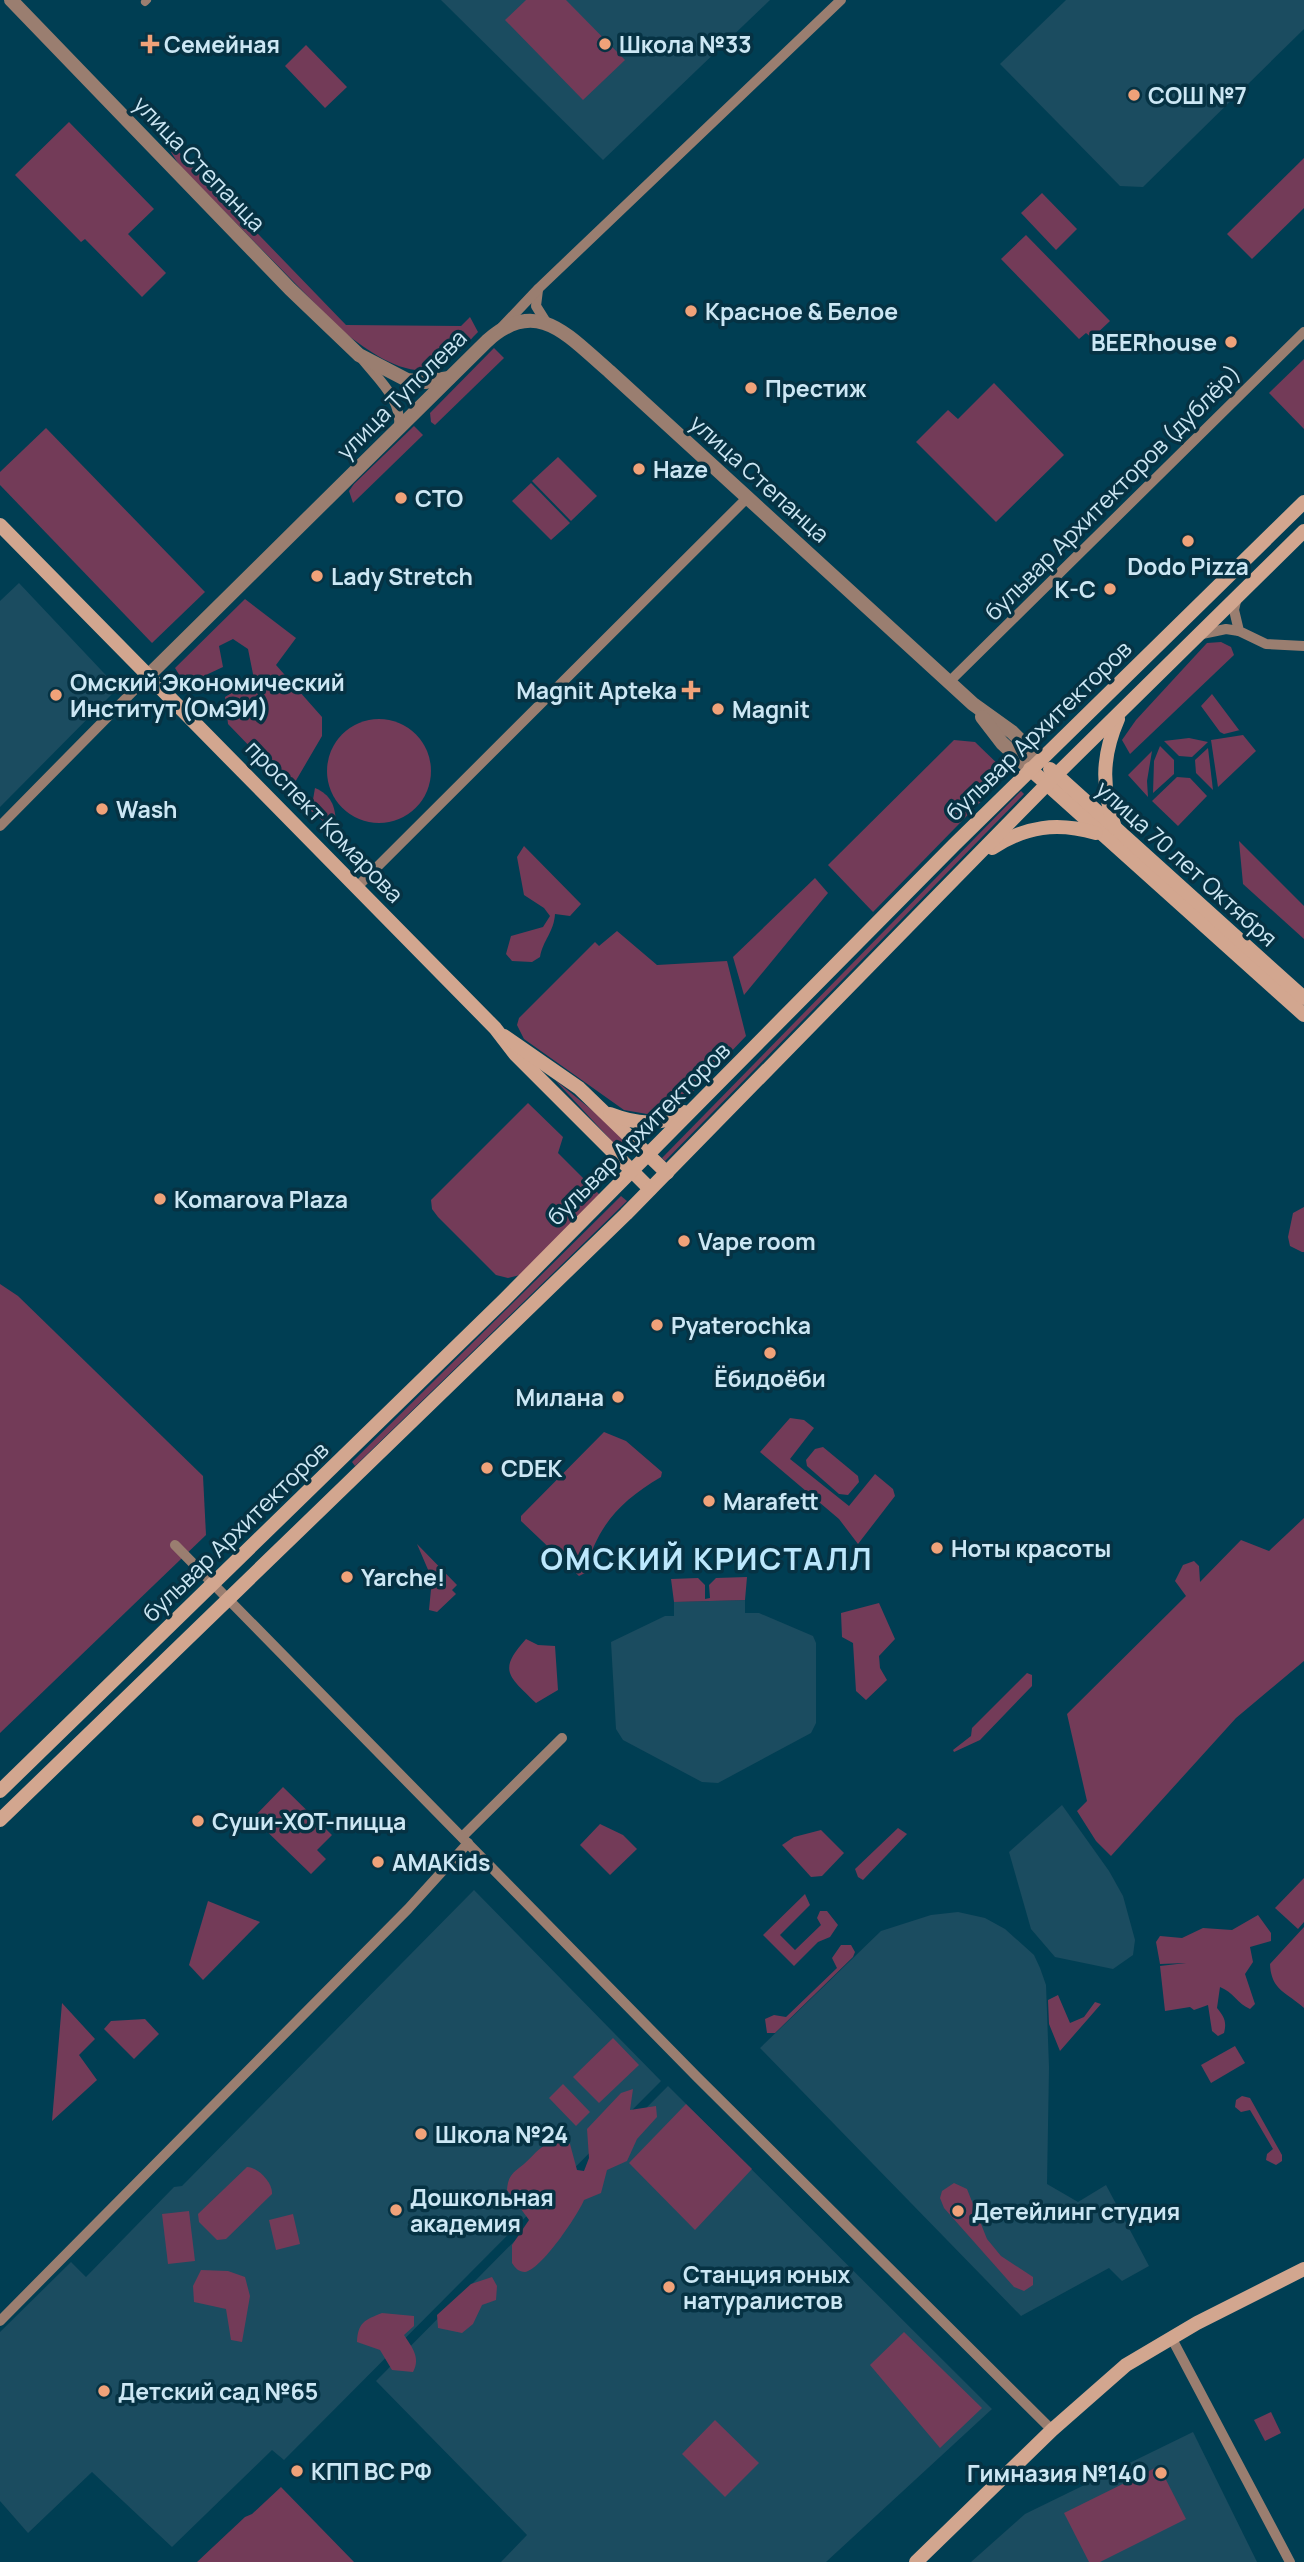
<svg xmlns="http://www.w3.org/2000/svg" width="1304" height="2562" font-family="Manrope,sans-serif">
  <style>
    .built { fill: #1b4c60 }
    .green { fill: #733b58 }
    .lines { fill: none; stroke-linecap: round; stroke-linejoin: round }
    .pedestrian { stroke: #9a7e70; stroke-width: 8 }
    .minor { stroke: #9a7e70; stroke-width: 10 }
    .tertiary { stroke: #9a7e70; stroke-width: 14 }
    .secondary { stroke: #d2a68f; stroke-width: 14 }
    .poi-dot { fill: #f0a279; stroke: #063243; stroke-width: 2.5 }
    .labels { text-anchor: middle; dominant-baseline: central; stroke-width: 7; stroke-linejoin: round; paint-order: stroke }
    .poi-label { font-size: 23px; font-weight: bold; fill: #cce7f4; stroke: #063243; text-anchor: start }
    .street-label { font-size: 23px; fill: #cce7f4; stroke: #063243 }
    .district-label { font-size: 30px; font-weight: bold; letter-spacing: 2px; fill: #bce8fd; stroke: #063243 }
  </style>
  <rect width="100%" height="100%" fill="#003e53"/>
  <g class="built">
    <path d="M441,0H770L603,160Z"/>
    <path d="M1066,0H1304V29L1143,187L1120,186L1000,64Z"/>
    <path d="M19,583L118,688L0,807V601Z"/>
    <path d="M745,1600V1613H759L813,1636L816,1643V1723L811,1733L718,1783L702,1782L623,1740L616,1729L611,1642L665,1616H674V1602Z"/>
    <path d="M1062,1805L1109,1871L1123,1896L1135,1940L1133,1955L1113,1969L1055,1957L1031,1929L1009,1852Z"/>
    <path d="M474,1890L661,2081L284,2460L272,2450L172,2547L92,2472L28,2533L0,2501V2332L71,2262L86,2277L174,2187L182,2186Z"/>
    <path d="M958,1912L985,1918L1005,1929L1034,1955L1040,1968L1046,1985L1049,2067L1047,2184L1078,2202L1106,2185L1149,2266L1122,2281L1109,2268L1021,2316L760,2048L881,1931L931,1915Z"/>
    <path d="M668,2086L992,2409L826,2562H501L527,2535L376,2381Z"/>
    <path d="M1193,2432L1257,2562H971L1025,2514Z"/>
  </g>
  <g class="green">
    <path d="M526,0H566L625,60L583,100L505,20Z"/>
    <path d="M306,45L347,87L325,108L285,66Z"/>
    <path d="M69,122L154,209L128,234L166,273L142,297L85,239L81,242L15,175Z"/>
    <path d="M176,149L346,325L461,326L470,317L478,332C466,344 455,359 441,366C407,382 366,349 341,330L179,165L171,152Z"/>
    <path d="M1304,158V208L1252,259L1227,234Z"/>
    <path d="M1042,193L1077,229L1056,250L1021,213Z"/>
    <path d="M1026,235L1110,321L1092,338L1086,333L1079,339L1001,259Z"/>
    <path d="M494,348L504,358L435,425L431,422L430,413Z"/>
    <path d="M1304,359V429L1269,393Z"/>
    <path d="M994,383L1064,455L996,522L916,442L948,410L958,419Z"/>
    <path d="M414,426L423,435L353,503L349,491L354,484Z"/>
    <path d="M46,428L205,592L152,643L0,485V472Z"/>
    <path d="M558,457L597,496L571,521L532,481Z"/>
    <path d="M531,483L570,523L551,540L512,501Z"/>
    <path d="M245,599L296,638L276,665L322,717V736L291,789L228,724L225,697L254,679L248,649L233,639L219,646L223,667L208,674L194,689L183,681L175,668Z"/>
    <path d="M1221,642L1231,647L1234,655L1130,754L1122,740L1136,720L1207,643Z"/>
    <path d="M1212,694L1239,730H1240L1224,734L1220,732L1201,706Z"/>
    <circle cx="379" cy="771" r="52"/>
    <path d="M1243,735L1256,751L1218,787L1211,740Z"/>
    <path d="M1189,738L1208,742L1192,757L1179,756L1164,741Z"/>
    <path d="M954,740L975,742L1005,771L999,783L873,912L828,865Z"/>
    <path d="M1160,746L1174,760V774L1153,793L1154,761Z"/>
    <path d="M1208,748L1213,790L1196,773L1195,760Z"/>
    <path d="M1152,751L1147,781L1148,797L1128,775Z"/>
    <path d="M1177,777L1190,778L1207,796L1178,826L1152,801Z"/>
    <path d="M315,788C331,795 335,805 336,823L330,827L311,811Z"/>
    <path d="M1021,791L1024,794L665,1161L662,1158Z"/>
    <path d="M1239,841L1304,906V939L1243,884Z"/>
    <path d="M524,846L581,904L570,916L555,914C554,932 543,940 540,957L532,962L512,961L506,954L511,936L543,927L550,916L544,908L524,895L517,857Z"/>
    <path d="M815,878L828,893L744,995L733,957Z"/>
    <path d="M617,931L657,965L727,961L746,1036L686,1099L672,1109L647,1114L624,1110L524,1039L517,1025L519,1018L595,942L599,946Z"/>
    <path d="M555,1080L614,1128L630,1145L628,1151H621Z"/>
    <path d="M528,1103L563,1137L558,1153L601,1196L520,1275L508,1278L496,1275L438,1217L432,1209L431,1200Z"/>
    <path d="M621,1196L627,1201L355,1466L352,1462Z"/>
    <path d="M1304,1207V1252H1302L1290,1246L1288,1237L1293,1213Z"/>
    <path d="M0,1284L18,1296L203,1476L206,1535L0,1733Z"/>
    <path d="M790,1418L804,1420L814,1428L790,1459L849,1506L875,1474L893,1489L895,1496L858,1544L839,1519L760,1452Z"/>
    <path d="M604,1432L626,1441L662,1472L661,1477C619,1502 597,1526 585,1573L579,1576L521,1521V1516Z"/>
    <path d="M823,1447L858,1476L859,1482L848,1495L839,1494L807,1466L806,1460L815,1449Z"/>
    <path d="M1304,1518V1661L1236,1718L1111,1856L1096,1841L1077,1811L1087,1801L1067,1714L1186,1596L1175,1581L1183,1565L1194,1561L1199,1566L1200,1582L1241,1540L1269,1551Z"/>
    <path d="M417,1544L457,1585L452,1590L456,1594L437,1612L429,1610L432,1579Z"/>
    <path d="M747,1577L745,1600L674,1602L671,1579L698,1578L705,1585V1599L710,1598L709,1585L716,1578Z"/>
    <path d="M879,1603L895,1639L879,1656L880,1668L887,1680L866,1700L856,1691L853,1643L842,1637L841,1613Z"/>
    <path d="M526,1639L538,1645L555,1646L558,1690L536,1703C509,1676 497,1671 526,1639Z"/>
    <path d="M1027,1673L1032,1675V1686L980,1740L954,1752L953,1750L971,1736L972,1728Z"/>
    <path d="M283,1787L332,1835L317,1850L326,1859L311,1874L253,1818Z"/>
    <path d="M600,1824L623,1835L637,1849L610,1875L580,1845Z"/>
    <path d="M898,1828L907,1834L863,1880L858,1877L855,1869Z"/>
    <path d="M821,1830L844,1853L822,1876L811,1877L782,1845L794,1837Z"/>
    <path d="M1304,1878V1922L1298,1929L1275,1908Z"/>
    <path d="M805,1894L810,1905L780,1935L795,1950L821,1925L817,1918L820,1911H827L838,1925L830,1937L818,1942L794,1966L763,1935Z"/>
    <path d="M208,1901L260,1922L203,1980L189,1965Z"/>
    <path d="M1258,1915L1271,1933V1941L1250,1947L1253,1962L1245,1974L1255,2004L1250,2009C1238,2004 1233,1992 1220,1987L1217,2008C1224,2017 1227,2021 1224,2033L1218,2036L1212,2031L1208,2005L1194,2010L1190,2007L1165,2011L1160,1966L1186,1963L1160,1964L1156,1942L1160,1936L1182,1938L1203,1928L1232,1930Z"/>
    <path d="M1304,1927V2008C1288,1993 1271,1991 1270,1964Z"/>
    <path d="M841,1945H851L855,1952L853,1957L775,2033H767L765,2019L774,2015L786,2017L837,1968L832,1958Z"/>
    <path d="M1058,1995L1070,2023L1084,2017L1095,2002L1101,2004L1060,2051L1049,2024L1048,2000Z"/>
    <path d="M62,2003L95,2039L79,2055L97,2080L52,2121Z"/>
    <path d="M145,2019L159,2034L134,2059L104,2029L111,2021Z"/>
    <path d="M613,2038L639,2065L599,2103L573,2077Z"/>
    <path d="M1235,2046L1245,2063L1211,2083L1201,2065Z"/>
    <path d="M563,2084L590,2112L576,2126L549,2098Z"/>
    <path d="M633,2089L630,2110L656,2106L657,2117L637,2139L627,2161L607,2170L601,2193L584,2200C578,2215 541,2270 525,2272C519,2272 515,2268 512,2263V2245L529,2220L507,2190C508,2175 513,2173 524,2164C539,2150 547,2136 570,2144L577,2170L584,2171L589,2158L587,2129L621,2093Z"/>
    <path d="M1242,2096L1250,2098L1282,2155V2161L1276,2165L1266,2160L1267,2154L1273,2149L1250,2110L1241,2112L1235,2107L1236,2100Z"/>
    <path d="M686,2104L752,2169L695,2230L629,2163Z"/>
    <path d="M247,2167C258,2167 273,2183 272,2194L226,2239L217,2240L199,2222L198,2214Z"/>
    <path d="M954,2183L967,2189L987,2239L1001,2256L1033,2277V2285L1024,2291L1014,2287L944,2208L940,2198L942,2191Z"/>
    <path d="M189,2211L195,2261L168,2264L162,2214Z"/>
    <path d="M293,2214L300,2244L276,2250L269,2220Z"/>
    <path d="M201,2270L228,2271L245,2277L250,2296L242,2342L231,2340L226,2309L194,2302L193,2286Z"/>
    <path d="M492,2277L497,2286L496,2300L482,2305L473,2324L462,2333L438,2328L437,2315L471,2284Z"/>
    <path d="M382,2313L414,2316V2326L404,2335C412,2347 421,2358 413,2372L392,2370L380,2350L357,2342C358,2323 364,2320 382,2313Z"/>
    <path d="M904,2332L982,2408L940,2448L870,2365Z"/>
    <path d="M1271,2412L1281,2433L1265,2441L1254,2420Z"/>
    <path d="M715,2420L759,2463L725,2497L682,2454Z"/>
    <path d="M1159,2466L1186,2519L1100,2562H1089L1064,2513Z"/>
    <path d="M281,2487L354,2562H197L245,2517L252,2514Z"/>
  </g>
  <g class="lines">
    <path class="pedestrian" d="M145,2L147,0"/>
    <g class="minor">
      <path d="M538,290L536,306L546,322"/>
      <path d="M502,327L539,288L841,0"/>
      <path d="M363,360C380,381 402,400 399,428"/>
      <path d="M1237,597L1234,610L1239,631L1266,644L1304,646"/>
      <path d="M1202,634L1226,629L1239,631"/>
      <path d="M949,682L1304,332"/>
      <path d="M0,826L149,675"/>
      <path d="M358,886L748,497"/>
      <path d="M175,1545L697,2077L1052,2430"/>
      <path d="M462,1837L562,1738"/>
      <path d="M0,2321L408,1909L468,1843"/>
      <path d="M1171,2337L1290,2562"/>
    </g>
    <g class="tertiary">
      <path d="M11,0L290,289L359,355L407,380L425,382L449,378"/>
      <path d="M149,675L487,341C537,295 569,337 609,371L973,704L1012,732L1040,760"/>
      <path d="M982,717L1002,743L1030,769"/>
    </g>
    <g class="secondary">
      <path d="M0,525L495,1028L515,1054L650,1189"/>
      <path d="M1030,769L1304,1015"/>
      <path d="M1050,769L1304,998"/>
      <path d="M1115,828C1102,788 1101,758 1118,719"/>
      <path d="M992,848C1026,826 1057,822 1096,833"/>
      <path d="M504,1036L579,1088L667,1173"/>
      <path d="M610,1114C636,1124 659,1127 684,1112"/>
      <path d="M0,1791L504,1300L954,845L1304,502"/>
      <path d="M0,1820L626,1214L1056,775L1304,531"/>
      <path d="M916,2562L1052,2430L1126,2365L1197,2323L1304,2269"/>
    </g>
  </g>
  <g class="poi-dot">
    <path d="M146.5 33.5h7v7h7v7h-7v7h-7v-7h-7v-7h7z"/>
    <circle cx="605" cy="44" r="7"/>
    <circle cx="1134" cy="95" r="7"/>
    <circle cx="691" cy="311" r="7"/>
    <circle cx="1231" cy="342" r="7"/>
    <circle cx="751" cy="388" r="7"/>
    <circle cx="639" cy="469" r="7"/>
    <circle cx="401" cy="498" r="7"/>
    <circle cx="1188" cy="541" r="7"/>
    <circle cx="317" cy="576" r="7"/>
    <circle cx="1110" cy="589" r="7"/>
    <path d="M687.5 679.5h7v7h7v7h-7v7h-7v-7h-7v-7h7z"/>
    <circle cx="56" cy="695" r="7"/>
    <circle cx="718" cy="709" r="7"/>
    <circle cx="102" cy="809" r="7"/>
    <circle cx="160" cy="1199" r="7"/>
    <circle cx="684" cy="1241" r="7"/>
    <circle cx="657" cy="1325" r="7"/>
    <circle cx="770" cy="1353" r="7"/>
    <circle cx="618" cy="1397" r="7"/>
    <circle cx="487" cy="1468" r="7"/>
    <circle cx="709" cy="1501" r="7"/>
    <circle cx="937" cy="1548" r="7"/>
    <circle cx="347" cy="1577" r="7"/>
    <circle cx="198" cy="1821" r="7"/>
    <circle cx="378" cy="1862" r="7"/>
    <circle cx="421" cy="2134" r="7"/>
    <circle cx="396" cy="2210" r="7"/>
    <circle cx="958" cy="2211" r="7"/>
    <circle cx="669" cy="2287" r="7"/>
    <circle cx="104" cy="2391" r="7"/>
    <circle cx="297" cy="2471" r="7"/>
    <circle cx="1161" cy="2473" r="7"/>
  </g>
  <g class="labels">
    <g class="poi-label">
      <text x="164" y="44">Семейная</text>
      <text x="619" y="44">Школа №33</text>
      <text x="1148" y="95">СОШ №7</text>
      <text x="705" y="311">Красное &amp; Белое</text>
      <text x="1217" y="342" text-anchor="end">BEERhouse</text>
      <text x="765" y="388">Престиж</text>
      <text x="653" y="469">Haze</text>
      <text x="415" y="498">СТО</text>
      <text x="1188" y="566" text-anchor="middle">Dodo Pizza</text>
      <text x="331" y="576">Lady Stretch</text>
      <text x="1096" y="589" text-anchor="end">К-С</text>
      <text x="70" y="682">Омский Экономический<tspan x="70" dy="26">Институт (ОмЭИ)</tspan></text>
      <text x="677" y="690" text-anchor="end">Magnit Apteka</text>
      <text x="732" y="709">Magnit</text>
      <text x="116" y="809">Wash</text>
      <text x="174" y="1199">Komarova Plaza</text>
      <text x="698" y="1241">Vape room</text>
      <text x="671" y="1325">Pyaterochka</text>
      <text x="770" y="1378" text-anchor="middle">Ёбидоёби</text>
      <text x="604" y="1397" text-anchor="end">Милана</text>
      <text x="501" y="1468">CDEK</text>
      <text x="723" y="1501">Marafett</text>
      <text x="951" y="1548">Ноты красоты</text>
      <text x="361" y="1577">Yarche!</text>
      <text x="212" y="1821">Суши-ХОТ-пицца</text>
      <text x="392" y="1862">AMAKids</text>
      <text x="435" y="2134">Школа №24</text>
      <text x="410" y="2197">Дошкольная<tspan x="410" dy="26">академия</tspan></text>
      <text x="972" y="2211">Детейлинг студия</text>
      <text x="683" y="2274">Станция юных<tspan x="683" dy="26">натуралистов</tspan></text>
      <text x="118" y="2391">Детский сад №65</text>
      <text x="311" y="2471">КПП ВС РФ</text>
      <text x="1147" y="2473" text-anchor="end">Гимназия №140</text>
    </g>
    <g class="street-label">
      <text transform="translate(200 163) rotate(46)">улица Степанца</text>
      <text transform="translate(401 394) rotate(-45)">улица Туполева</text>
      <text transform="translate(760 478) rotate(42)">улица Степанца</text>
      <text transform="translate(1112 492) rotate(-45)">бульвар Архитекторов (дублёр)</text>
      <text transform="translate(1038 730) rotate(-44)">бульвар Архитекторов</text>
      <text transform="translate(325 821) rotate(46)">проспект Комарова</text>
      <text transform="translate(1187 863) rotate(42)">улица 70 лет Октября</text>
      <text transform="translate(638 1133) rotate(-45)">бульвар Архитекторов</text>
      <text transform="translate(235 1531) rotate(-44)">бульвар Архитекторов</text>
    </g>
    <g class="district-label">
      <text x="707" y="1558">ОМСКИЙ КРИСТАЛЛ</text>
    </g>
  </g>
</svg>
